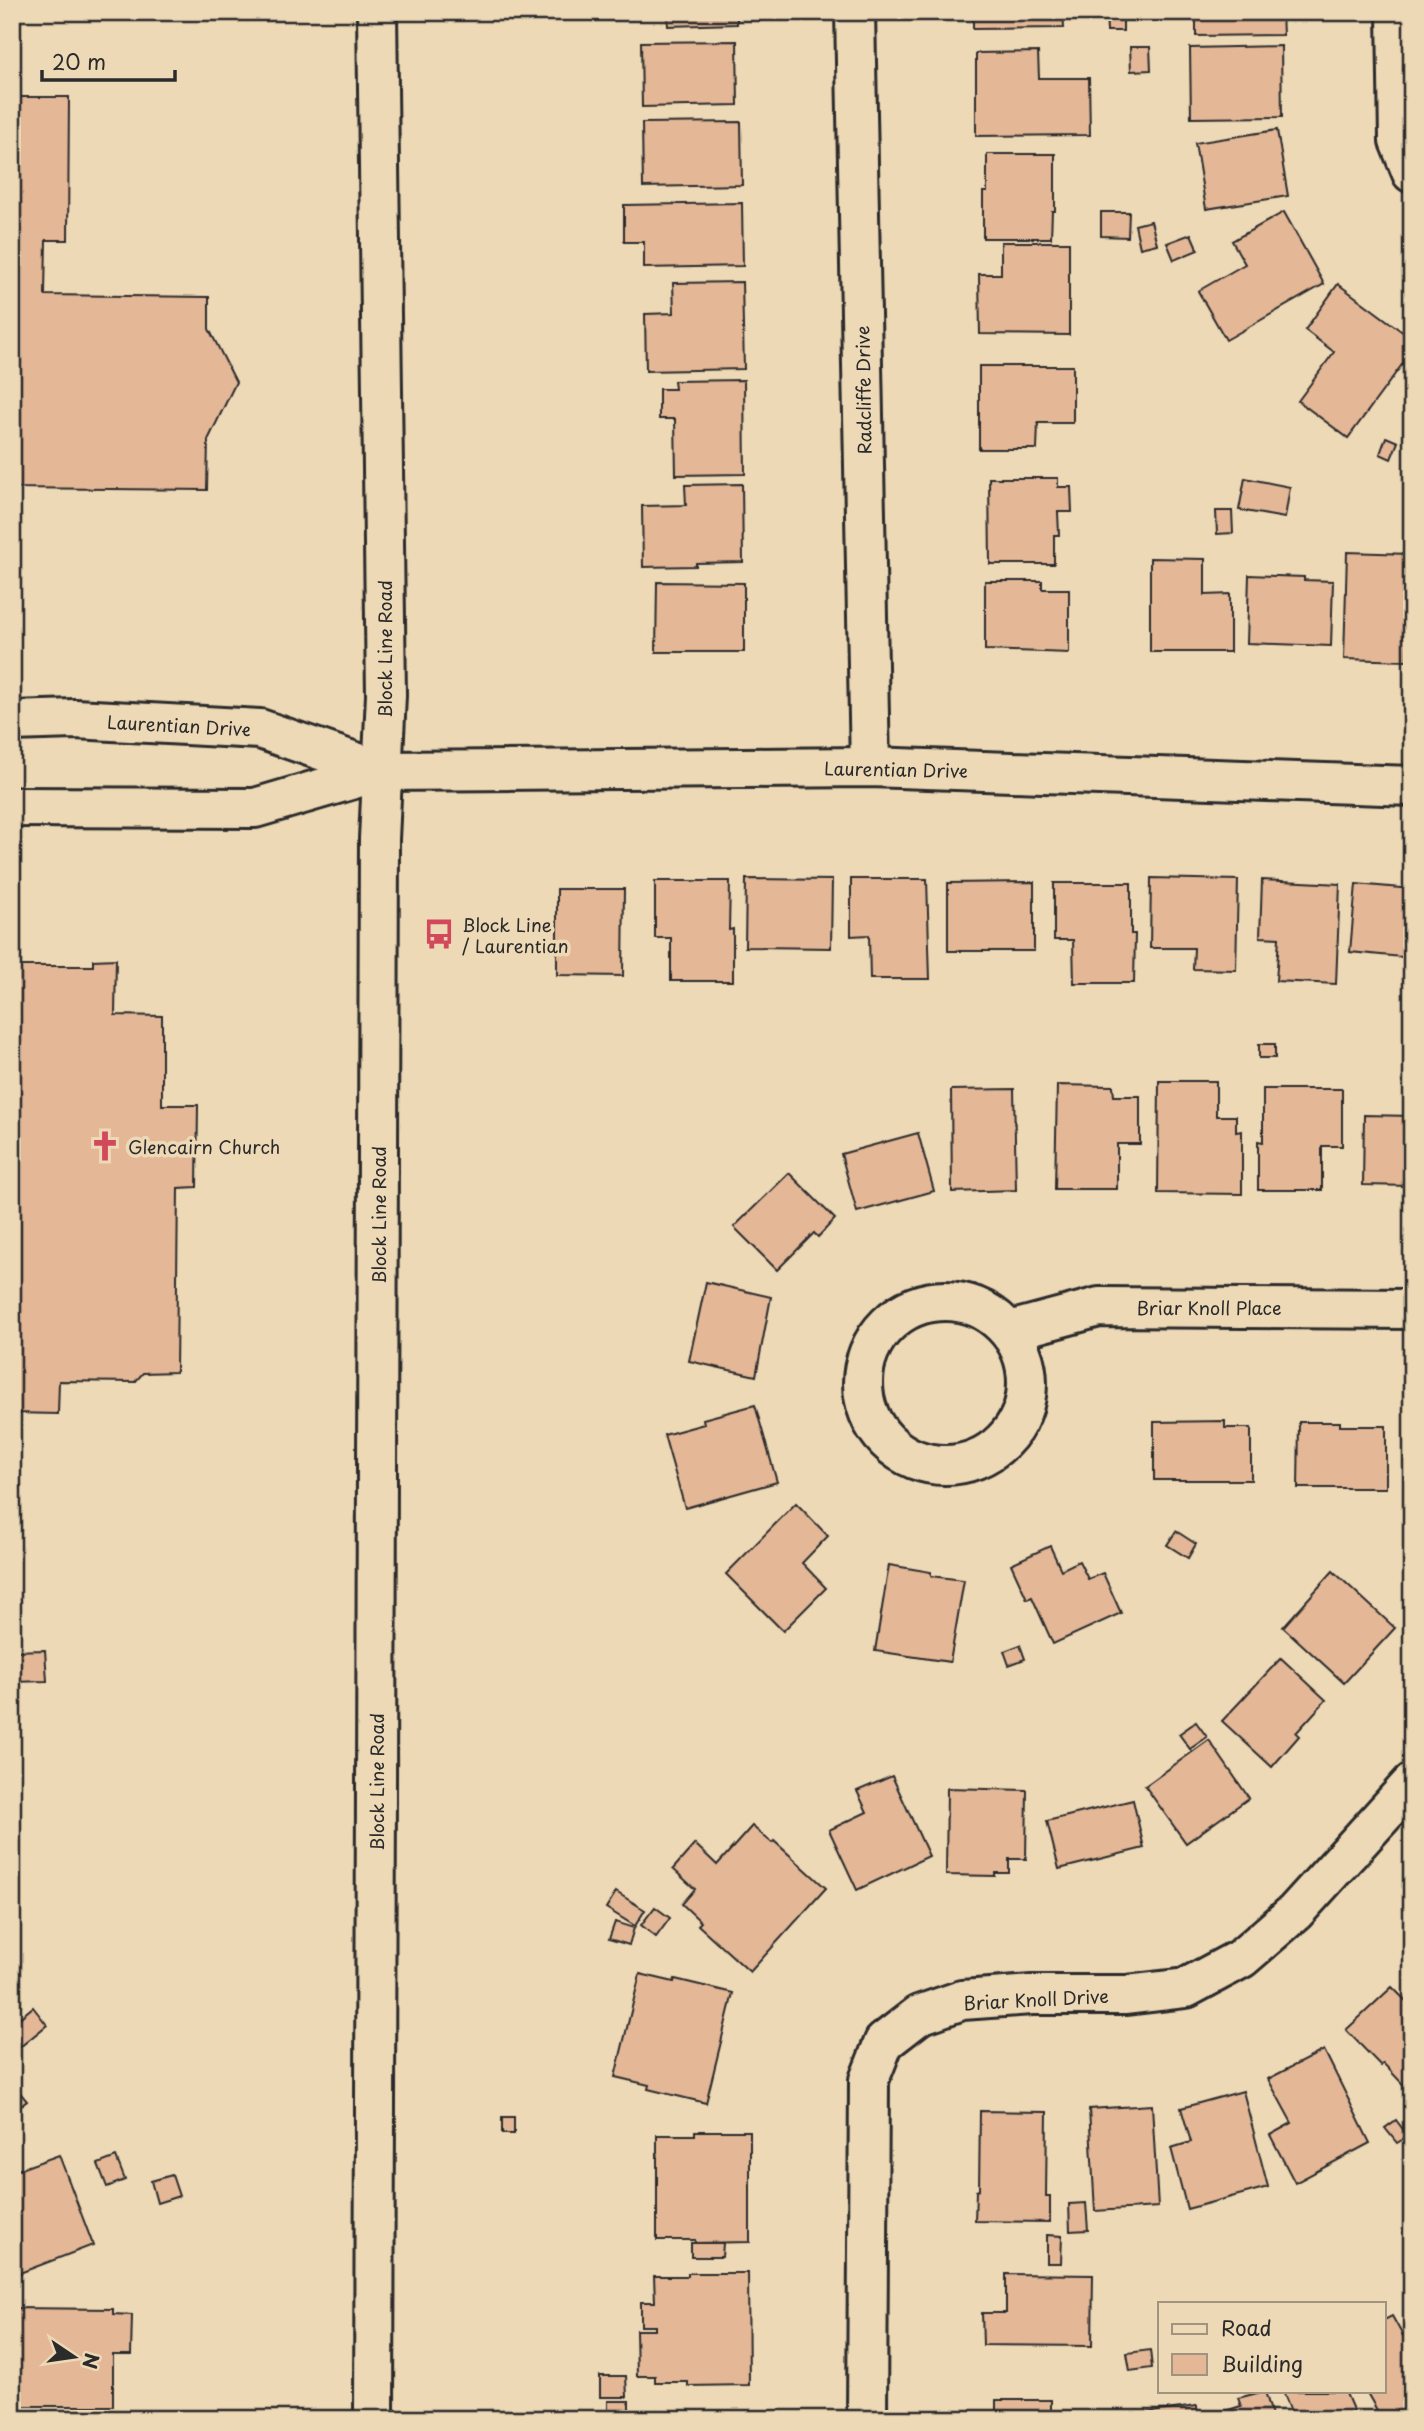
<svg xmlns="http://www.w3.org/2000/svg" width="1424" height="2431" font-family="'Playpen Sans',sans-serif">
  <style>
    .building { fill: #e4b797; stroke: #2b2b2b; stroke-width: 2 }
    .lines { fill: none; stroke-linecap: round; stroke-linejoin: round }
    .minor-casing { stroke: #2b2b2b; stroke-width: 44 }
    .minor { stroke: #eed9b7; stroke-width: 38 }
    .labels { text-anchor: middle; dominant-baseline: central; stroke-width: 7; stroke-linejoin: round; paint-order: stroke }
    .street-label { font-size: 18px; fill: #2b2b2b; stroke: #eed9b7 }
    .poi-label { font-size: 18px; fill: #2b2b2b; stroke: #eed9b7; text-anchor: start }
  </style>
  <rect width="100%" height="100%" fill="#eed9b7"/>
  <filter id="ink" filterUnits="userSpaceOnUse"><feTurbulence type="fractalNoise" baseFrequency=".0143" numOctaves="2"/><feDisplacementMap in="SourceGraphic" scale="14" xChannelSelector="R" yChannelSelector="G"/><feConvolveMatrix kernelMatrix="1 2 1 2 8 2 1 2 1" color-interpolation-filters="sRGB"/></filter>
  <g filter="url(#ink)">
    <g class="building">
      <path d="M667,12H737V24L668,26Z"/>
      <path d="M973,12H1063L1064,28L973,29Z"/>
      <path d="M1106,12H1123V31H1107Z"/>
      <path d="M1196,12H1282L1283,35L1196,36Z"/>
      <path d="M737,41L738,105L642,107L641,42Z"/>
      <path d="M1281,46L1282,117L1191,118L1190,48Z"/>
      <path d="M1130,47H1150L1151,70L1131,71Z"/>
      <path d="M1038,52L1039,78H1089L1090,135L976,136V53Z"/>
      <path d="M12,97H69L68,240H46L45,295L209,297V329L236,382L208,440L207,490L12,488Z"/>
      <path d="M741,122L742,185L643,187L642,123Z"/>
      <path d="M1277,130L1288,196L1206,209L1195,143Z"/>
      <path d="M987,154H1055V211H1052L1051,238H983V192H987Z"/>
      <path d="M742,203L743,266L644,268V242H624V205Z"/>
      <path d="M1101,212H1129L1128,237L1101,236Z"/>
      <path d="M1284,212L1324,284L1226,340L1198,291L1245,264L1232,241Z"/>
      <path d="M1151,221L1157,244L1140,248L1135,225Z"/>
      <path d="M1191,234L1198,250L1174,260L1167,243Z"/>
      <path d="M1001,242H1069V335L980,334L979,274H1001Z"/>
      <path d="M742,282L744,369L646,371L645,314L674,313L673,283Z"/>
      <path d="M1338,284L1412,339V351L1348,438L1298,401L1334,352L1305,330Z"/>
      <path d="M979,366H1073V423H1038L1037,449H979Z"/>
      <path d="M744,380L745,474L676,475L675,419H659V389H675L674,381Z"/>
      <path d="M1386,437L1398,442L1391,459L1380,454Z"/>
      <path d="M989,478H1058V487H1071L1072,512H1058L1059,535H1054V564H990Z"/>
      <path d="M1245,478L1290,487L1285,518L1239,510Z"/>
      <path d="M742,484L743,562L696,563V566L643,567L642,506L686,505L685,485Z"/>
      <path d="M1216,511H1232L1233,533L1217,534Z"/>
      <path d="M1347,552L1410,554L1412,608L1409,607L1407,661L1344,659Z"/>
      <path d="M1150,558L1205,559V595L1230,594V652H1150Z"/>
      <path d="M1249,575L1304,577V580L1333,581L1331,646L1247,643Z"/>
      <path d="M985,581H1042V589H1069V653L985,650Z"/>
      <path d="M657,582L744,583V652H656Z"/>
      <path d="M1151,878L1238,880L1236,970L1193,969L1194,948H1150Z"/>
      <path d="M746,879L832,880L831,948L745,947Z"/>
      <path d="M851,879H927L930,979H870L869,935L851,936Z"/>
      <path d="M1262,880L1340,884L1336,984L1276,981L1279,938L1260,937Z"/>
      <path d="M655,881H730L729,930L733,929V981H671V938H655Z"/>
      <path d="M1034,882V951H948V883Z"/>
      <path d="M1054,883H1131V934H1135L1134,983H1074L1073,940H1054Z"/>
      <path d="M1356,884L1412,889V958L1350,952Z"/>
      <path d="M557,889H624L623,976L557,975Z"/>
      <path d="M116,959L115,1015L162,1016V1105H198L197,1187L178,1188L176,1372L143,1373L135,1382L59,1381L58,1414L12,1413V966H93V960Z"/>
      <rect x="1259" y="1044" width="16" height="14"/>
      <path d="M1159,1081H1216V1116H1236V1132L1242,1131V1194L1158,1193Z"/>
      <path d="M1057,1085L1113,1086L1114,1096H1140V1144H1117V1189H1055Z"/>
      <path d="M1014,1089L1016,1190L952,1192L951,1090Z"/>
      <path d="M1263,1089H1342V1146H1322V1190H1258V1141L1263,1142Z"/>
      <path d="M1364,1115L1412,1116V1186L1363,1185Z"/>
      <path d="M918,1133L934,1191L857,1212L841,1154Z"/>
      <path d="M789,1173L835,1219L818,1237L814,1233L777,1270L734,1227Z"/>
      <path d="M706,1282L771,1297L756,1376L689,1361Z"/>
      <path d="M755,1405L777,1482L685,1508L664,1435L704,1424L703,1419Z"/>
      <path d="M1225,1421V1428H1251V1480H1154V1422Z"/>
      <path d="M1299,1422H1340V1426H1386V1488H1298Z"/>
      <path d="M796,1503L828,1536L802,1563L826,1588L783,1631L726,1574Z"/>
      <path d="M1176,1531L1196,1544L1188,1558L1167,1545Z"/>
      <path d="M1050,1546L1061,1570L1079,1561L1088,1579L1103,1573L1121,1613L1053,1644L1032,1597L1027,1599L1011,1564Z"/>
      <path d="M889,1565L931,1572V1576L964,1580L950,1662L875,1651Z"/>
      <path d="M1333,1571L1395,1628L1344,1683L1283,1627Z"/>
      <path d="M1020,1645L1025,1659L1009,1665L1004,1651Z"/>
      <path d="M45,1650L47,1681L12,1682V1651Z"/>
      <path d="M1281,1658L1326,1700L1296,1733L1299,1736L1272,1767L1222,1721Z"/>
      <path d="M1196,1722L1207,1737L1190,1749L1179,1734Z"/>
      <path d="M1209,1740L1249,1798L1186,1843L1145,1786Z"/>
      <path d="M892,1776L929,1856L857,1890L829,1830L867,1812L857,1791Z"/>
      <path d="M947,1788L1027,1790L1026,1859H1009V1873H995V1876L946,1875Z"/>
      <path d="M1133,1800L1144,1848L1059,1869L1047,1821Z"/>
      <path d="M752,1826L772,1843L774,1841L826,1888L750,1972L698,1925L701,1922L682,1904L695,1889L673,1869L695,1844L717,1865Z"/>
      <path d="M616,1892L645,1910L635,1926L606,1908Z"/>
      <path d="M655,1907L670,1918L656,1937L641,1925Z"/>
      <path d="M615,1922L634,1928L629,1945L609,1939Z"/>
      <path d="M640,1974L674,1982L675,1979L733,1993L706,2103L648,2089L649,2085L615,2077Z"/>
      <path d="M1392,1987L1412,2007V2094L1383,2063L1381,2066L1346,2030Z"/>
      <path d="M33,2007L47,2025L20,2047L12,2037V2024Z"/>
      <path d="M1324,2050L1370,2143L1295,2183L1270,2135L1292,2123L1268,2079Z"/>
      <path d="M12,2083L27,2101L12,2113Z"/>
      <path d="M1243,2091L1268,2187L1187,2209L1171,2148L1191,2142L1181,2108Z"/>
      <path d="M1152,2105L1158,2207L1095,2211L1089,2109Z"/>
      <path d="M980,2111L1047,2112L1046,2196H1050V2222L975,2221L976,2191L979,2190Z"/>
      <rect x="502" y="2117" width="12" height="17"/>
      <path d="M1396,2120L1408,2136L1397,2143L1385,2128Z"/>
      <path d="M695,2131H750V2242L695,2243V2240H657V2135H695Z"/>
      <path d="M59,2155L93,2245L12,2276V2172Z"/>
      <path d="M116,2157L125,2180L107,2187L98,2164Z"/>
      <path d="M172,2175L179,2196L157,2203L151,2181Z"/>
      <path d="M1086,2203L1088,2230L1070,2231L1069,2204Z"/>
      <path d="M1047,2235L1062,2236L1061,2263H1047Z"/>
      <path d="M691,2243H723L722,2257H691Z"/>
      <path d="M688,2273H748L749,2385L688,2386V2382H655V2376H637L636,2330H655V2326H641V2302H655L654,2276H688Z"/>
      <path d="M1006,2274L1093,2275L1092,2346L983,2345L982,2313H1006Z"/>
      <path d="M12,2308L113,2309V2314L132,2315L131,2355H113V2406H12Z"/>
      <path d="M1392,2316L1412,2352V2412L1400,2419H1382L1366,2391H1384V2320Z"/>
      <path d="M1150,2350L1152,2368L1130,2371L1127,2353Z"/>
      <path d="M600,2376H626L627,2397H600Z"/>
      <path d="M1265,2391L1273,2419H1213L1212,2415L1241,2406L1238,2398Z"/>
      <path d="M1283,2391H1345L1357,2419H1294Z"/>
      <rect x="996" y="2400" width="55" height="19"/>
      <rect x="608" y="2401" width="21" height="16"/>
      <path d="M1197,2406L1198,2419H1137L1136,2414Z"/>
      <path d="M745,2414V2419H650L685,2417V2415Z"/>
    </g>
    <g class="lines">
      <g class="minor-casing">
        <g id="minor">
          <path d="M855,12L870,767"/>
          <path d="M1397,12L1399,141L1412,173"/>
          <path d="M12,721L75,719L260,729L381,771"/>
          <path d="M12,807L255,808L381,771L870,767L1412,786"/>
          <circle cx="945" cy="1383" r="82"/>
          <path d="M1010,1331L1099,1307L1412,1309"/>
          <path d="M374,2419L379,839L386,695L377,12"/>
          <path d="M867,2419L869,2080L884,2042L919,2015L962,2000L1032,1995H1126L1186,1988L1242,1958L1295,1912L1412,1783"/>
        </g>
      </g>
      <use href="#minor" class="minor"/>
    </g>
  </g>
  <defs>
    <g id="bus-bare" transform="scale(2.415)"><path d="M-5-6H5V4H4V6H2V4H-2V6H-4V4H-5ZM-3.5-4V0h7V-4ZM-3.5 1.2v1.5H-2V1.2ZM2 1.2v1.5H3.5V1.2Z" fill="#d1495b" stroke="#eed9b7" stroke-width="2.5" paint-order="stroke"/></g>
    <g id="church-bare" transform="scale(2.415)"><path d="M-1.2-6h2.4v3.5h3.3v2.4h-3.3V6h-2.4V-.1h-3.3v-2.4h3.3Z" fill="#d1495b" stroke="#eed9b7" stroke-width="2.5" paint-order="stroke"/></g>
  </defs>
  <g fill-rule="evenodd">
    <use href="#bus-bare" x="439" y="934"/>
    <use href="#church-bare" x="105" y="1146"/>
  </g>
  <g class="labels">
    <g class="street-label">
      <text transform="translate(863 390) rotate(-91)">Radcliffe Drive</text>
      <text transform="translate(384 649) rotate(-90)">Block Line Road</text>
      <text transform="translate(179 725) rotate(3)">Laurentian Drive</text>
      <text transform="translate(896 769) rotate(1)">Laurentian Drive</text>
      <text transform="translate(378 1215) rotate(-90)">Block Line Road</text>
      <text x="1209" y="1307">Briar Knoll Place</text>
      <text transform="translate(376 1782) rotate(-90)">Block Line Road</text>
      <text transform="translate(1036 1999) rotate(-3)">Briar Knoll Drive</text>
    </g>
    <g class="poi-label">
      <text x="462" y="924">Block Line<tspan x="462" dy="21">/ Laurentian</tspan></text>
      <text x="128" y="1146">Glencairn Church</text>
    </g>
  </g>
  <rect width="1424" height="2431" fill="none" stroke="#eed9b7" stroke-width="42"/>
  <rect x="21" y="21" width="1382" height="2389" fill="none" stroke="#2b2b2b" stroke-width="2.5" filter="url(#ink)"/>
  <rect x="1158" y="2302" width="228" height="91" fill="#eed9b7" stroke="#a0937f" stroke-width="2"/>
  <rect x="1172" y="2324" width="35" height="10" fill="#eed9b7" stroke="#a0937f" stroke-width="2"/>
  <text x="1221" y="2336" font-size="21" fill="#2b2b2b">Road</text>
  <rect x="1172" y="2354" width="35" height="21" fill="#e4b797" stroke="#a0937f" stroke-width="2"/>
  <text x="1221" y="2372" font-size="21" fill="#2b2b2b">Building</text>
  <g transform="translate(74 2357) rotate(103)" stroke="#eed9b7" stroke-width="5" paint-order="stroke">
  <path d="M0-5L12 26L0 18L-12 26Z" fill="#2b2b2b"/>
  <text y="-10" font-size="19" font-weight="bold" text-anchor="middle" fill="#2b2b2b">N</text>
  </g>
  <path d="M42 70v10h133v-10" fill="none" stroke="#2b2b2b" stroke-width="3.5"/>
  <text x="52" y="70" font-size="21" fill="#2b2b2b" stroke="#eed9b7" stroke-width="5" paint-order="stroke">20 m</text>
</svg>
